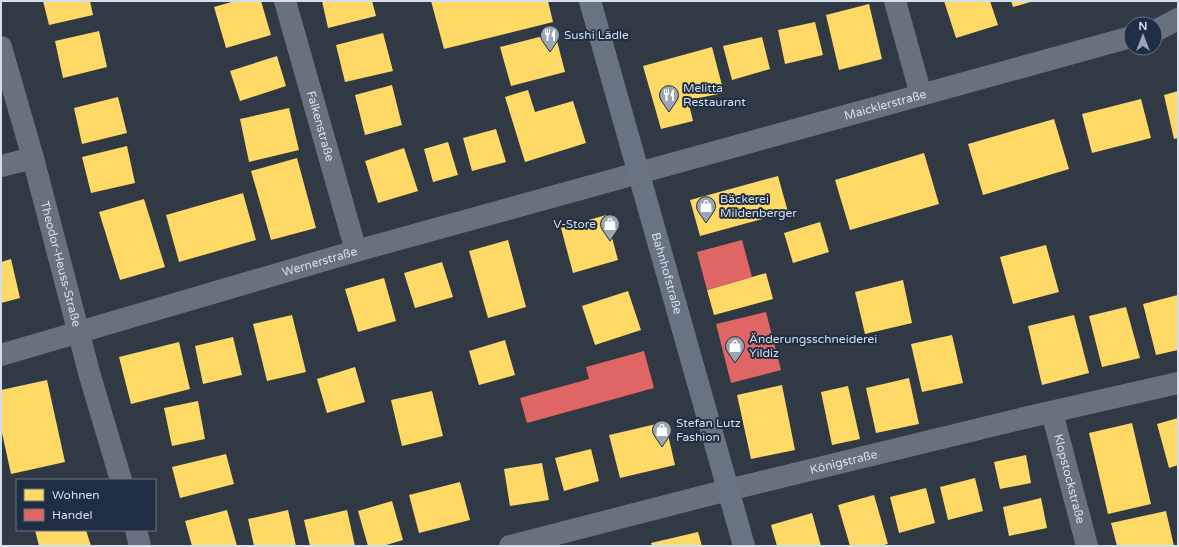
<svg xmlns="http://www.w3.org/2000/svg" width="1179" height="547" font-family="'Varela Round',sans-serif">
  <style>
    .homes { fill: #ffd966 }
    .shops { fill: #e06666 }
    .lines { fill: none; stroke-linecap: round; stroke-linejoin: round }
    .street { stroke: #68717d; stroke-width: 22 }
    .secondary { stroke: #687481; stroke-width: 22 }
    .labels { text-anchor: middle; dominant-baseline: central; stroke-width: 4; stroke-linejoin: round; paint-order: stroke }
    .poi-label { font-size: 12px; fill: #d5dfec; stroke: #1f2e42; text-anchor: start }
    .street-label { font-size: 12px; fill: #d5dfec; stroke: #1f2e42 }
  </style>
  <rect width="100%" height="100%" fill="#313a44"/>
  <g class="homes">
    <path d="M43,1H90L93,15L49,25Z"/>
    <path d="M235,1H261L271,35L226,48L214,7Z"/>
    <path d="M322,1H372L376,16L328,28Z"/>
    <path d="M431,1H548L553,22L444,49Z"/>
    <path d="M944,1H990L998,25L956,38Z"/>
    <path d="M1011,1H1034L1013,7Z"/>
    <path d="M869,4L882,59L839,70L826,15Z"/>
    <path d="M815,22L823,55L785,64L778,30Z"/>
    <path d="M99,31L107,67L63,78L55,41Z"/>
    <path d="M383,33L393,71L345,82L336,45Z"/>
    <path d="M555,33L565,72L511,86L500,47Z"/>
    <path d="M762,37L770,69L732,80L723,46Z"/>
    <path d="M712,47L724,93L688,100L693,121L661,129L643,66Z"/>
    <path d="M277,56L286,86L240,101L230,71Z"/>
    <path d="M392,85L402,125L365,135L355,95Z"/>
    <path d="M528,90L535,112L573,101L586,143L525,162L505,97Z"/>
    <path d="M1178,91V138L1174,139L1164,95Z"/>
    <path d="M118,97L127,133L82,144L74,108Z"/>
    <path d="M1141,99L1151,138L1092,153L1082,114Z"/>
    <path d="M289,108L299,150L249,162L240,119Z"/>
    <path d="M1054,119L1069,169L983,195L968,144Z"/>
    <path d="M496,129L506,162L472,171L463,138Z"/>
    <path d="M448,142L458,175L433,182L424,149Z"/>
    <path d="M127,146L135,183L91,193L82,157Z"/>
    <path d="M404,148L418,191L378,203L365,161Z"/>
    <path d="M924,153L939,204L850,230L835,180Z"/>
    <path d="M297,158L316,228L271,240L251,171Z"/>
    <path d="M778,176L788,212L700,236L690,200Z"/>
    <path d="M243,193L256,240L179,262L166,215Z"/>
    <path d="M144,199L165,267L120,280L99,212Z"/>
    <path d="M606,215L618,260L573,273L561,228Z"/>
    <path d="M820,222L829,252L793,263L784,233Z"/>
    <path d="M508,240L526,307L488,318L469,251Z"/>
    <path d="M1046,245L1059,292L1013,304L1000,257Z"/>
    <path d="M11,259L20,298L1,303V262Z"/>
    <path d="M442,262L453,297L415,308L404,273Z"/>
    <path d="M766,273L773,299L714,315L707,290Z"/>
    <path d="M384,278L396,321L358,332L345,289Z"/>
    <path d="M903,280L912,323L865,334L855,292Z"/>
    <path d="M628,291L641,330L595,345L582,306Z"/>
    <path d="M1178,295V350L1156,355L1143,304Z"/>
    <path d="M1126,307L1140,358L1102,367L1089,316Z"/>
    <path d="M292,315L306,372L267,381L253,324Z"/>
    <path d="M1074,315L1089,373L1042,385L1028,326Z"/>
    <path d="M952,335L963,383L922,392L911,344Z"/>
    <path d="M233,337L242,375L203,384L195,346Z"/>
    <path d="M505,340L515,375L479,385L469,351Z"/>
    <path d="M179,342L190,389L131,404L119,357Z"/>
    <path d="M355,367L365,402L327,413L317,379Z"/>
    <path d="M909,378L919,424L876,433L866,388Z"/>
    <path d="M47,380L65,462L11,474L1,428V390Z"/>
    <path d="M782,385L795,450L751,459L737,395Z"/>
    <path d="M848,386L860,439L832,445L821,392Z"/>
    <path d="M432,391L443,436L402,446L391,400Z"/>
    <path d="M198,401L205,439L172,446L164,408Z"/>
    <path d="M1178,418V465L1169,468L1157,424Z"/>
    <path d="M665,422L675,465L620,478L609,435Z"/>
    <path d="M1132,423L1151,504L1108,514L1089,433Z"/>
    <path d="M591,449L599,481L564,491L555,458Z"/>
    <path d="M226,454L234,484L180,498L172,467Z"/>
    <path d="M1026,455L1031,483L1000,489L994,462Z"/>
    <path d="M542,463L549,500L510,506L504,469Z"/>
    <path d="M975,478L983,511L948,520L940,487Z"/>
    <path d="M460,482L470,520L419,533L409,495Z"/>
    <path d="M926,488L935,523L899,533L890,497Z"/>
    <path d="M874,495L888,544L880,546H850L838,505Z"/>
    <path d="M1041,498L1047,528L1009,536L1003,507Z"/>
    <path d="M392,501L403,540L383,546H368L358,511Z"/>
    <path d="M227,510L237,546H192L185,521Z"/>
    <path d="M288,510L296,546H254L248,519Z"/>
    <path d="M347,510L355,546H310L304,520Z"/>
    <path d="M1166,511L1174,546H1117L1111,523Z"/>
    <path d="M812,513L821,546H777L771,525Z"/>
    <path d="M35,530H86L91,546H39Z"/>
    <path d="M698,532L702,546H652L651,543Z"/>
  </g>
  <g class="shops">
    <path d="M742,240L752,277L707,290L697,252Z"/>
    <path d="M766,312L781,370L731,383L716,324Z"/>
    <path d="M644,351L654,388L527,423L520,398L589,379L586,367Z"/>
  </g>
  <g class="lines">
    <g class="street">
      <path id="s1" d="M285,1L356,251"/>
      <path d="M895,1L921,95"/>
      <path d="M1155,31L1178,19"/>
      <path id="s2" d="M1,47L33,158L90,376L121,480"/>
      <path d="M1,166L33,158"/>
      <path id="s3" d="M1,355L356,251L1131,37"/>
      <path id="s4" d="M1052,412L1087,546"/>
      <path d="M136,530L140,546"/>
      <path id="s5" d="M510,546L728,490L1024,418L1178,383"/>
    </g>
    <path class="secondary" id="s6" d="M590,1L744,546"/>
  </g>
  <defs>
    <g id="restaurant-pin" transform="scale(1)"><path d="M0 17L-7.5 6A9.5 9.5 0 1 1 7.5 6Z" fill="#9ca5b1" stroke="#1f2e42"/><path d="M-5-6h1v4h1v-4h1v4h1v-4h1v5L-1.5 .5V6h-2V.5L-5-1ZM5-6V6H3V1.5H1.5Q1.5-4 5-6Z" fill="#fff"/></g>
    <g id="shop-pin" transform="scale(1)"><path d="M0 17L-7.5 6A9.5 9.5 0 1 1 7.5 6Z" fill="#9ca5b1" stroke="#1f2e42"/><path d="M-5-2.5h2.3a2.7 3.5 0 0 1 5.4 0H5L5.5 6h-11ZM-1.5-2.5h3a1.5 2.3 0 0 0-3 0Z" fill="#fff"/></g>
  </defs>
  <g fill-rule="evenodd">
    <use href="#restaurant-pin" x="550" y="35"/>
    <use href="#restaurant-pin" x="669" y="95"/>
    <use href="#shop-pin" x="706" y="206"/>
    <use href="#shop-pin" x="610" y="224"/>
    <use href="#shop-pin" x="735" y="346"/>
    <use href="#shop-pin" x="662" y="430"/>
  </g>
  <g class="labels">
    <g class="poi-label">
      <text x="564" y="35">Sushi Lädle</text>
      <text x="683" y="88">Melitta<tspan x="683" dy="14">Restaurant</tspan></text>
      <text x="720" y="199">Bäckerei<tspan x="720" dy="14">Mildenberger</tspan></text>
      <text x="596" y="224" text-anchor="end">V-Store</text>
      <text x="749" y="339">Änderungsschneiderei<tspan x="749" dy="14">Yildiz</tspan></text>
      <text x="676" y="423">Stefan Lutz<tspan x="676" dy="14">Fashion</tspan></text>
    </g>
    <g class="street-label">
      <text stroke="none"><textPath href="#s3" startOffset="919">Maicklerstraße</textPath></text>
      <text stroke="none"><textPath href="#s1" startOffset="130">Falkenstraße</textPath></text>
      <text stroke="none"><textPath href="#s3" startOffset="332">Wernerstraße</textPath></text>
      <text stroke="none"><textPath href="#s2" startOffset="225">Theodor-Heuss-Straße</textPath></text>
      <text stroke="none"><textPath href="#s6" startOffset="283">Bahnhofstraße</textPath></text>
      <text stroke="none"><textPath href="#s5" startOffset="344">Königstraße</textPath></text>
      <text stroke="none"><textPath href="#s4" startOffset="69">Klopstockstraße</textPath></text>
    </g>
  </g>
  <rect width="1179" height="547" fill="none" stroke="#d5dfec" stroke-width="4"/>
  <rect x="16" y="479" width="140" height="52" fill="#1f2e42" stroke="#687586"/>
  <rect x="24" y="489" width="20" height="12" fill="#ffd966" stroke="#687586"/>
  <text x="52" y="499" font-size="12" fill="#d5dfec">Wohnen</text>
  <rect x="24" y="509" width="20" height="12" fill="#e06666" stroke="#687586"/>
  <text x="52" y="519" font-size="12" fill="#d5dfec">Handel</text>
  <g transform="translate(1143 36)"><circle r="19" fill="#1f2e42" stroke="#687586"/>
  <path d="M0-3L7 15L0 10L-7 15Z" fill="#9ca5b1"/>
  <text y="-6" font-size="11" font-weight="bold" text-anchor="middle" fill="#d5dfec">N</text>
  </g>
</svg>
